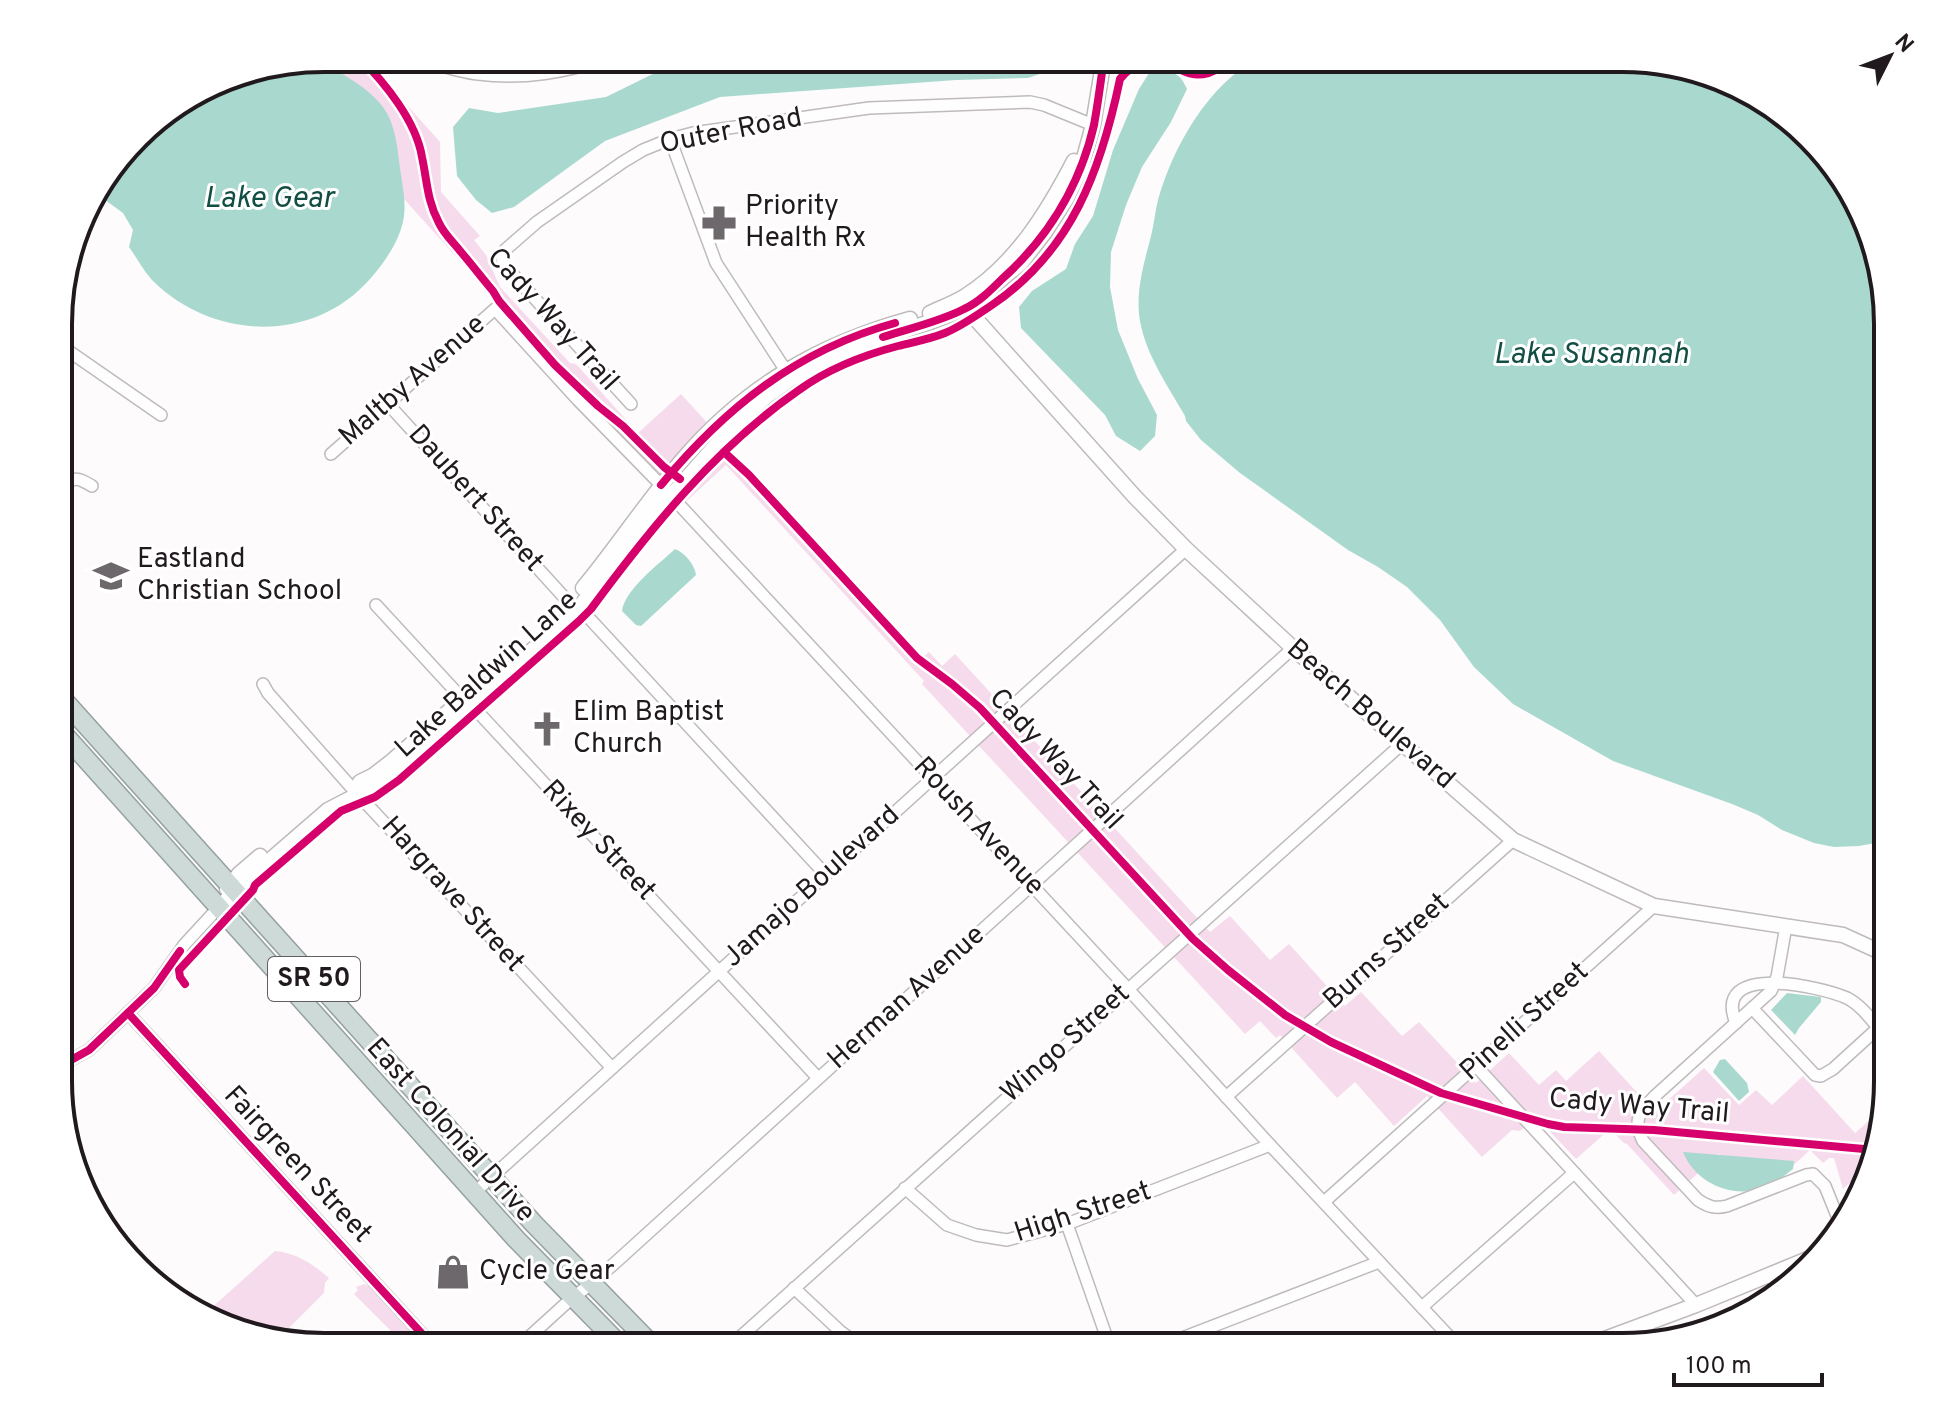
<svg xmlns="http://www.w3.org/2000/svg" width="1946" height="1405" font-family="Overpass,sans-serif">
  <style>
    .green { fill: #f6dbec }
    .water { fill: #a9d9ce }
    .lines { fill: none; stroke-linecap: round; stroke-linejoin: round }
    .minor-casing { stroke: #bfbbbd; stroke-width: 14 }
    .tertiary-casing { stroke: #bfbbbd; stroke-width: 17 }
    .trunk-casing { stroke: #94a1a0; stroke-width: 21 }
    .minor { stroke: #fffeff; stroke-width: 11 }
    .tertiary { stroke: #fffeff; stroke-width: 14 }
    .trunk { stroke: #cedad8; stroke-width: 18 }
    .cycleway-casing { stroke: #fff; stroke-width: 13 }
    .cycleway { stroke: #d6006c; stroke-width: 8 }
    .labels { text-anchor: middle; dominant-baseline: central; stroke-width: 6; stroke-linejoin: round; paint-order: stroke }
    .shield { fill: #fff; stroke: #635e61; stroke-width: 2 }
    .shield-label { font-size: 26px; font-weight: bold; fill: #20191d }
    .street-label { font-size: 28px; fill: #20191d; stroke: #fff }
    .poi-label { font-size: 28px; fill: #20191d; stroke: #fff; text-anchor: start }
    .water-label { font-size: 30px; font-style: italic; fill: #124e43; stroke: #fff }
    .rim { fill: none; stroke: #20191d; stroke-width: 4 }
  </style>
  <rect width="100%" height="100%" fill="#fdfbfc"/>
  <g class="green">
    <path d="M324,58H365L440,142L441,192L480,236L474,240L486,255L500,287L570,363L576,364L638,433L681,394L922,658L929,652L942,666L955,654L1210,932L1230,916L1270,960L1289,944L1345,1006L1361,992L1402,1036L1419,1022L1476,1083L1509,1053L1539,1085L1556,1070L1566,1081L1599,1051L1655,1112L1704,1068L1739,1105L1756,1090L1772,1105L1803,1076L1855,1133L1886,1106L1868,1182L1865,1169L1843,1189L1834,1158H1829L1823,1163L1810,1150L1763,1193L1719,1154L1674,1195L1627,1144L1624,1143L1610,1129L1576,1159L1536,1117L1520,1131L1512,1130L1482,1157L1427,1096L1394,1126L1355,1082L1337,1098L1280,1035L1276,1038L1260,1021L1245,1034L922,684L924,681L726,465L681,506L284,66Z"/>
    <path d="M275,1251C295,1252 314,1265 329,1278L325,1283L324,1293L277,1340L223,1327L202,1315L208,1311Z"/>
    <path d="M159,1281L170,1283L195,1311L162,1292L155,1284Z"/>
    <path d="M364,1284L371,1287L426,1347L406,1346L354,1294L358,1290L356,1287Z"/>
  </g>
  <g class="water">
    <path d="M728,58H1061L1058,68L1028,78L956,80L720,97L605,141L514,207L492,213L476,200L457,176L453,127L469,108L498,113L606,97L669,66L711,63Z"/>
    <path d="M1259,58L1639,59L1723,78L1784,113L1860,206L1887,307V841L1859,846L1834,847L1814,843L1782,830L1758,815L1732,804L1613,761L1513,704L1474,667L1440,620L1407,587L1378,567L1348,550L1240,473L1201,440L1186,421L1185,416C1168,386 1146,355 1140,321C1135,293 1144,263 1151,236C1154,224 1155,212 1158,200C1173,147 1208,84 1259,58Z"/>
    <path d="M317,59C337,71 361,83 377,100C395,118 397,144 400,168C402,184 406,199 404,216C401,239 385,262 370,279C313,344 214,340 154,282C144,272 137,258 129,247L133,230L123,213L101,197L92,198L148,124L223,78Z"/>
    <path d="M1151,70C1172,72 1178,69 1187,89L1171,122L1142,167L1126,205L1111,252L1110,287L1118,330L1138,379L1157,415L1155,436L1140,451L1116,436L1105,415L1021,328L1019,307L1032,291L1066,269L1075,244L1093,216L1113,150L1139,89Z"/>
    <path d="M675,549C685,553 695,565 696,575L641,626L636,625L622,611C625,589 659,564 675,549Z"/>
    <path d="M1787,993L1821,997V1002L1799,1028L1795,1035L1771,1010Z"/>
    <path d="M1725,1059L1747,1083L1749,1092L1739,1101L1713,1072L1720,1060Z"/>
    <path d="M1683,1152L1794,1161L1793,1169C1785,1175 1777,1183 1767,1187C1734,1200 1696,1184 1683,1152Z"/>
  </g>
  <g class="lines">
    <g class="minor-casing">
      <g id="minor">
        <path d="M417,58C437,64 457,72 478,74C524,80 566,72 609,58"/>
        <path d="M670,139L716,263L790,377"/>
        <path d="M60,345L161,415"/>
        <path d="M388,404L563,596L589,618L825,874"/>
        <path d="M631,404L506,267L502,259L505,250L537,222L623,162L643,150L670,139L693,133L869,108L1030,102L1044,105L1093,125"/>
        <path d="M331,454L495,309L578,400L661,485L1128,989L1270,1145L1459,1347"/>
        <path d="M60,489C74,476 77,477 92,486"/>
        <path d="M376,605L457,693L478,712L818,1078"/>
        <path d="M263,684L268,693L351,787L612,1068"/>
        <path d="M1786,926L1777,977L1771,991L1655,1096C1640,1112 1632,1119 1643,1141L1698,1200C1709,1207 1715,1209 1727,1206L1806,1175L1813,1174L1825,1186L1842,1228"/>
        <path d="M1752,1008L1815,1075L1821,1076L1833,1069L1878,1028"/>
        <path d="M128,1013L434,1347"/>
        <path d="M1736,1023C1711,962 1820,986 1847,998C1863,1006 1875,1025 1887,1038"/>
        <path d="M60,1062L71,1060L89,1050L154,988L184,945L219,907"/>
        <path d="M1476,1066L1696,1305"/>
        <path d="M1226,1097L1513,840"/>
        <path d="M905,1188L947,1225L976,1235L1007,1240L1067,1224L1270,1145"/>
        <path d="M474,1193L1186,549"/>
        <path d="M1324,1202L1654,906"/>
        <path d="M1067,1224L1110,1347"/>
        <path d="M1771,1273L1777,1289"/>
        <path d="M794,1288L841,1332L862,1347"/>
        <path d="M1422,1307L1574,1173"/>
        <path d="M518,1347L572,1298L591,1284L616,1262L1293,648"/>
        <path d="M729,1347L1403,743"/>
        <path d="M1159,1347L1379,1262"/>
      </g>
    </g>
    <g class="tertiary-casing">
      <g id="tertiary">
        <path d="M964,302L966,308L1135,497L1186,549L1293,648L1513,840L1654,906L1843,935L1887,955"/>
        <path d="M930,313C941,308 954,303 964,297C1015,265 1047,213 1074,161"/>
        <path d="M583,588C618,546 648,499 684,458C746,386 820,344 910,319"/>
        <path d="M360,782L374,775L392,761L480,684"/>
        <path d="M227,889L239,874L260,856"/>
        <path d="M219,907L246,881L328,810L382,782L398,770L557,628L578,609L654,515L733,426L767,396L791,379L855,347L930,322L966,308L1021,263L1045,232L1067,198L1081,169L1093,125L1104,58"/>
        <path d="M1583,1347L1696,1305L1820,1254"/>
      </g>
    </g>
    <g class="trunk-casing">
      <g id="trunk">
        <path d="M60,696L534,1224L654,1347"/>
        <path d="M60,730L516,1239L622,1347"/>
      </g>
    </g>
    <use href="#minor" class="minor"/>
    <use href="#tertiary" class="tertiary"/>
    <use href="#trunk" class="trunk"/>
    <g class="cycleway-casing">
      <g id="cycleway">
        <path d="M360,58C385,83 416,121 422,157C427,180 427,201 439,223C444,234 454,243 461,252C472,265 482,278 493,291L499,301L555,365L598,406L623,426L664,467L680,479"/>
        <path d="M883,337C910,328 939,322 964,309C978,303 991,290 1002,279C1048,238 1080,185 1094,125C1098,103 1101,80 1104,58"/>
        <path d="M724,452L749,475L917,658L952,684L980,708L1193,939L1228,970L1285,1015L1331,1042L1441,1093L1548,1124L1564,1127L1654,1130L1875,1150"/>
        <path d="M661,485C725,408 797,350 895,323"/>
        <path d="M185,984L180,977L179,970L253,890L255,885L341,811L375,797L399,780L579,621L591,609C651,528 715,448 799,390C828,369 864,355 898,346C914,342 930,339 945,333C962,326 977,315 992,305C1072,251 1101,170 1120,79C1132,63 1153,57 1172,64C1174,65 1181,70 1183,71C1200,79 1218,73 1229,58"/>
        <path d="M128,1013L434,1347"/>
        <path d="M60,1062L71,1060L89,1050L154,988L180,951"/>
      </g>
    </g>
    <use href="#cycleway" class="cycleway"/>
  </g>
  <defs>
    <g id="pharmacy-bare" transform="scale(2.76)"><path d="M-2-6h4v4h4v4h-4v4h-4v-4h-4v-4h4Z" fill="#6d686b" stroke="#fff" stroke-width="2.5" paint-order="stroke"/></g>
    <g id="school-bare" transform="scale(2.76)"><path d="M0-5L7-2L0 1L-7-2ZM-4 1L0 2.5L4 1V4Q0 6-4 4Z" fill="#6d686b" stroke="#fff" stroke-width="2.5" paint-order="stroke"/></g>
    <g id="church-bare" transform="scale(2.76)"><path d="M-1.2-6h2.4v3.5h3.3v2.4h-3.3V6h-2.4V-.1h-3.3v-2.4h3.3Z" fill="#6d686b" stroke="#fff" stroke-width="2.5" paint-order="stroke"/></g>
    <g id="shop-bare" transform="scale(2.76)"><path d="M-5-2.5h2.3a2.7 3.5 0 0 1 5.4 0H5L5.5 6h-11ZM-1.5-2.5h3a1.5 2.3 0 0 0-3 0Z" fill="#6d686b" stroke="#fff" stroke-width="2.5" paint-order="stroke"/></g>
  </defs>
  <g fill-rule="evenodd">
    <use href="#pharmacy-bare" x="719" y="223"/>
    <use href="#school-bare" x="111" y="576"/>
    <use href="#church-bare" x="547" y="729"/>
    <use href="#shop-bare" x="453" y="1272"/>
  </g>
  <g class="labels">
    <rect class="shield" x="268" y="957" width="92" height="44" rx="6"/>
    <g class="shield-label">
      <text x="314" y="979">SR 50</text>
    </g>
    <g class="street-label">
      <text transform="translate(731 132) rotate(-11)">Outer Road</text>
      <text transform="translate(552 320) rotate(48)">Cady Way Trail</text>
      <text transform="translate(413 381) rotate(-41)">Maltby Avenue</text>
      <text transform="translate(475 499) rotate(48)">Daubert Street</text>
      <text transform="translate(487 675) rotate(-42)">Lake Baldwin Lane</text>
      <text transform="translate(1370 715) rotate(41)">Beach Boulevard</text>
      <text transform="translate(1055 760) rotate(47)">Cady Way Trail</text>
      <text transform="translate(978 827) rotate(47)">Roush Avenue</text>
      <text transform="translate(598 841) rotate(47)">Rixey Street</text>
      <text transform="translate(812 887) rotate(-42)">Jamajo Boulevard</text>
      <text transform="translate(452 895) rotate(48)">Hargrave Street</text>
      <text transform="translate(1387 952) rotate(-42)">Burns Street</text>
      <text transform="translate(907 998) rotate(-42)">Herman Avenue</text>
      <text transform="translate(1525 1022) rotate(-42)">Pinelli Street</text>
      <text transform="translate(1066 1044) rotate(-42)">Wingo Street</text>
      <text transform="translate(1639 1107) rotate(5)">Cady Way Trail</text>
      <text transform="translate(450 1131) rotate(48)">East Colonial Drive</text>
      <text transform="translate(297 1165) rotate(47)">Fairgreen Street</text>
      <text transform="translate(1083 1213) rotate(-18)">High Street</text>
    </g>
    <g class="poi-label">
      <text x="745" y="207">Priority<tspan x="745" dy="32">Health Rx</tspan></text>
      <text x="137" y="560">Eastland<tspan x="137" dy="32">Christian School</tspan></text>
      <text x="573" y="713">Elim Baptist<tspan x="573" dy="32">Church</tspan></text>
      <text x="479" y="1272">Cycle Gear</text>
    </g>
    <g class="water-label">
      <text x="269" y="199">Lake Gear</text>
      <text x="1591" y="355">Lake Susannah</text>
    </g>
  </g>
  <path d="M0 0H1946V1405H0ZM324 72H1622A252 252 0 0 1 1874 324V1081A252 252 0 0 1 1622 1333H324A252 252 0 0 1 72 1081V324A252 252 0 0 1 324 72Z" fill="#fff" fill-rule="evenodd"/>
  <path class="rim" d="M324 72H1622A252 252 0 0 1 1874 324V1081A252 252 0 0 1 1622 1333H324A252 252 0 0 1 72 1081V324A252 252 0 0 1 324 72Z"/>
  <g transform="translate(1890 56) rotate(48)" stroke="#ffffff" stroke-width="6" paint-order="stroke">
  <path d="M0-6L14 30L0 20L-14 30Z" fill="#20191d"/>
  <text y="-12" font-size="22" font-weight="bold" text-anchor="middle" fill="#20191d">N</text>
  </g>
  <path d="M1674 1373v12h148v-12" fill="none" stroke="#20191d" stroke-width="4"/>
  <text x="1686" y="1373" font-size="24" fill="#20191d" stroke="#ffffff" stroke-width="6" paint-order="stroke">100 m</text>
</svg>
